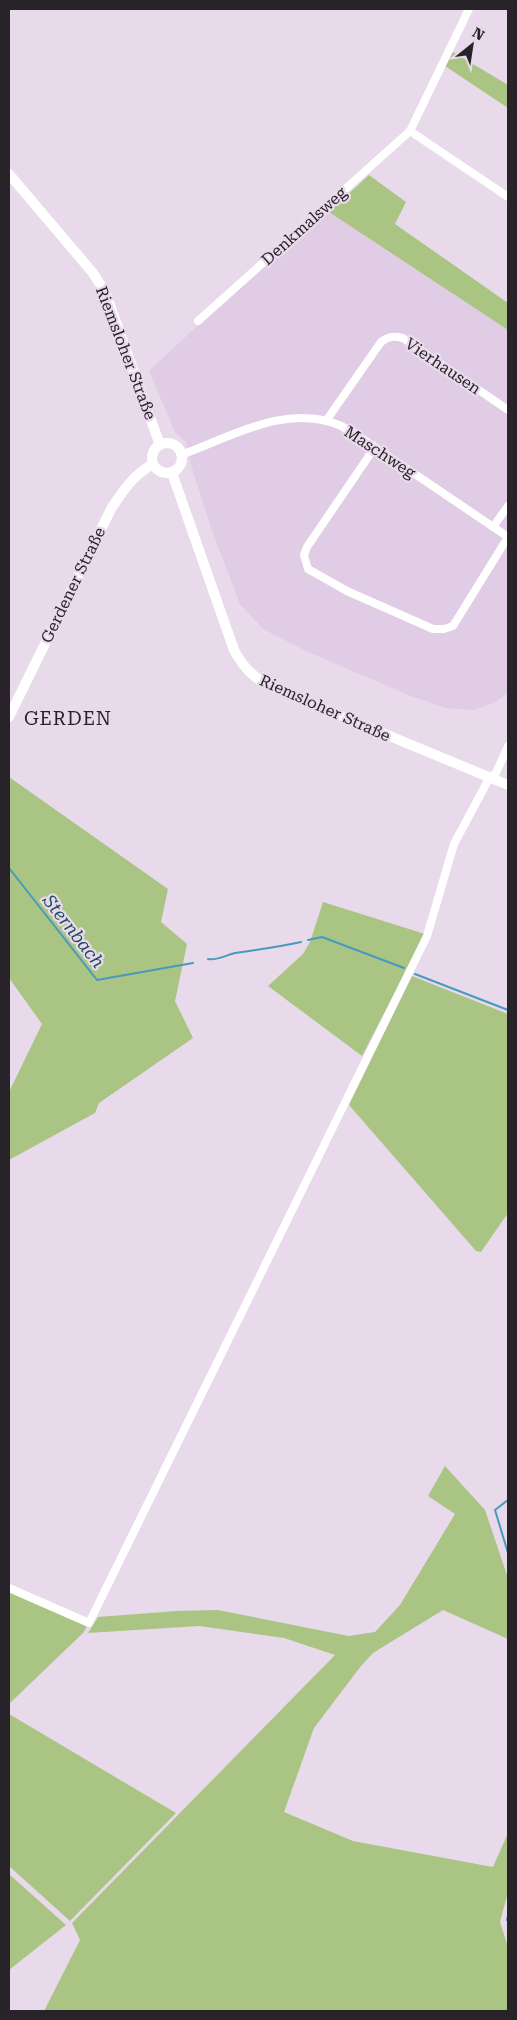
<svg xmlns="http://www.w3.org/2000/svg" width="517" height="2020" font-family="'Roboto Serif',serif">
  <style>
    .built { fill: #e0cce4 }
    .green { fill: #aac583 }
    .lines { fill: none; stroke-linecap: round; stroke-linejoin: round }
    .stream { stroke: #4899be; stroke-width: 2 }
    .street { stroke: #fff; stroke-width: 8 }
    .secondary { stroke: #fff; stroke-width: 10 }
    .labels { text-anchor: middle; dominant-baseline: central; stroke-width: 4.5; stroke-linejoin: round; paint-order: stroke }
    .street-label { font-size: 16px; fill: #282329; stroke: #e8daeb }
    .water-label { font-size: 18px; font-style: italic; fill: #1e4d63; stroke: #e8daeb }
    .quarter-label { font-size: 19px; letter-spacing: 1px; fill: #282329; stroke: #e8daeb }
  </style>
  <rect width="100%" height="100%" fill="#e8daeb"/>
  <path class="built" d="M329,212L508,330V693L494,703L473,710L446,708L408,695L306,651L263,629L240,604L212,531L191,465L186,442L175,432L149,371L212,312Z"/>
  <g class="green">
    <path d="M453,52L508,85V108L445,66Z"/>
    <path d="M369,175L406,202L395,224L508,303V330L329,212Z"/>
    <path d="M9,777L168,889L161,922L187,944L175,1001L193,1038L99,1103L95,1113L9,1160V1092L42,1024L9,978Z"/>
    <path d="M323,902L425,934L362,1056L268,986L303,954L310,942Z"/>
    <path d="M412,976L508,1014V1213L481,1252L476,1251L349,1105Z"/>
    <path d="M445,1466L485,1510L508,1578V1639L443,1610L373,1653L361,1666L314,1728L284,1812L353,1841L493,1867L508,1833V1892L500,1922L508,1947V2011H44L80,1940L72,1923L335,1655L284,1638L199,1626L88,1633L98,1617L176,1611L218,1610L349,1636L375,1632L400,1605L455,1514L428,1496Z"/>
    <path d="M9,1591L87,1626L83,1633L9,1704Z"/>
    <path d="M9,1714L176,1813L70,1921L9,1866Z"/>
    <path d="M9,1874L66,1925L9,1970Z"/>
  </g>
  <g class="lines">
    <g class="stream">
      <path d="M9,868L97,980L193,963"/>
      <path d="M308,940L322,937L404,968"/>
      <path d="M208,959C217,961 226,955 235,953C257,950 278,947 301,942"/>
      <path d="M415,974L508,1010"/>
      <path d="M508,1500L495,1510L508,1553"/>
      <path d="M507,1920L508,1916"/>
    </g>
    <g class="street">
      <path d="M410,131L508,197"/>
      <path d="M198,321L410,131L469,9"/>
      <path d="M326,421L381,342C389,336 394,336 403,338L508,410"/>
      <path d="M181,455C231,437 286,403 339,425C352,431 364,440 375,447L508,537L453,626L444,629H433L347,591L308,569L304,555L307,547L375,447"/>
      <path d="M493,527L508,506"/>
      <path d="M9,1588L89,1623L427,936L454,844L484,788L489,778L496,773L508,746"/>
    </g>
    <g class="secondary">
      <path d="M9,174L93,273L106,294L160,445"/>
      <circle cx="167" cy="458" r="15"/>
      <path d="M172,473L234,650C244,669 256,680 276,689L508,785"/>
      <path d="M9,717L111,509C122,492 134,474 152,465"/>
    </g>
  </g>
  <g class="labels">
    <g class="street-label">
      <text transform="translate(304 226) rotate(-42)">Denkmalsweg</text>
      <text transform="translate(126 353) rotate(69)">Riemsloher Straße</text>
      <text transform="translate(443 366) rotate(34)">Vierhausen</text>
      <text transform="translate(380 452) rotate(33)">Maschweg</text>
      <text transform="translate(73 585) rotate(-64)">Gerdener Straße</text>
      <text transform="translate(325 708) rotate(24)">Riemsloher Straße</text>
    </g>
    <g class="water-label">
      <text transform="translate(74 931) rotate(52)">Sternbach</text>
    </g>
    <g class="quarter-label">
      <text x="68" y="718">GERDEN</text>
    </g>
  </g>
  <rect width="517" height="2020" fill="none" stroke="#282329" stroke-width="20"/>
  <g transform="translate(472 45) rotate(30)" stroke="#e8daeb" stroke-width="4" paint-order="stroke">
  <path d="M0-4L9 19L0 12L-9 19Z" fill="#282329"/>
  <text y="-8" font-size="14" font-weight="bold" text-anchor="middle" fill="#282329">N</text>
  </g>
</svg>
